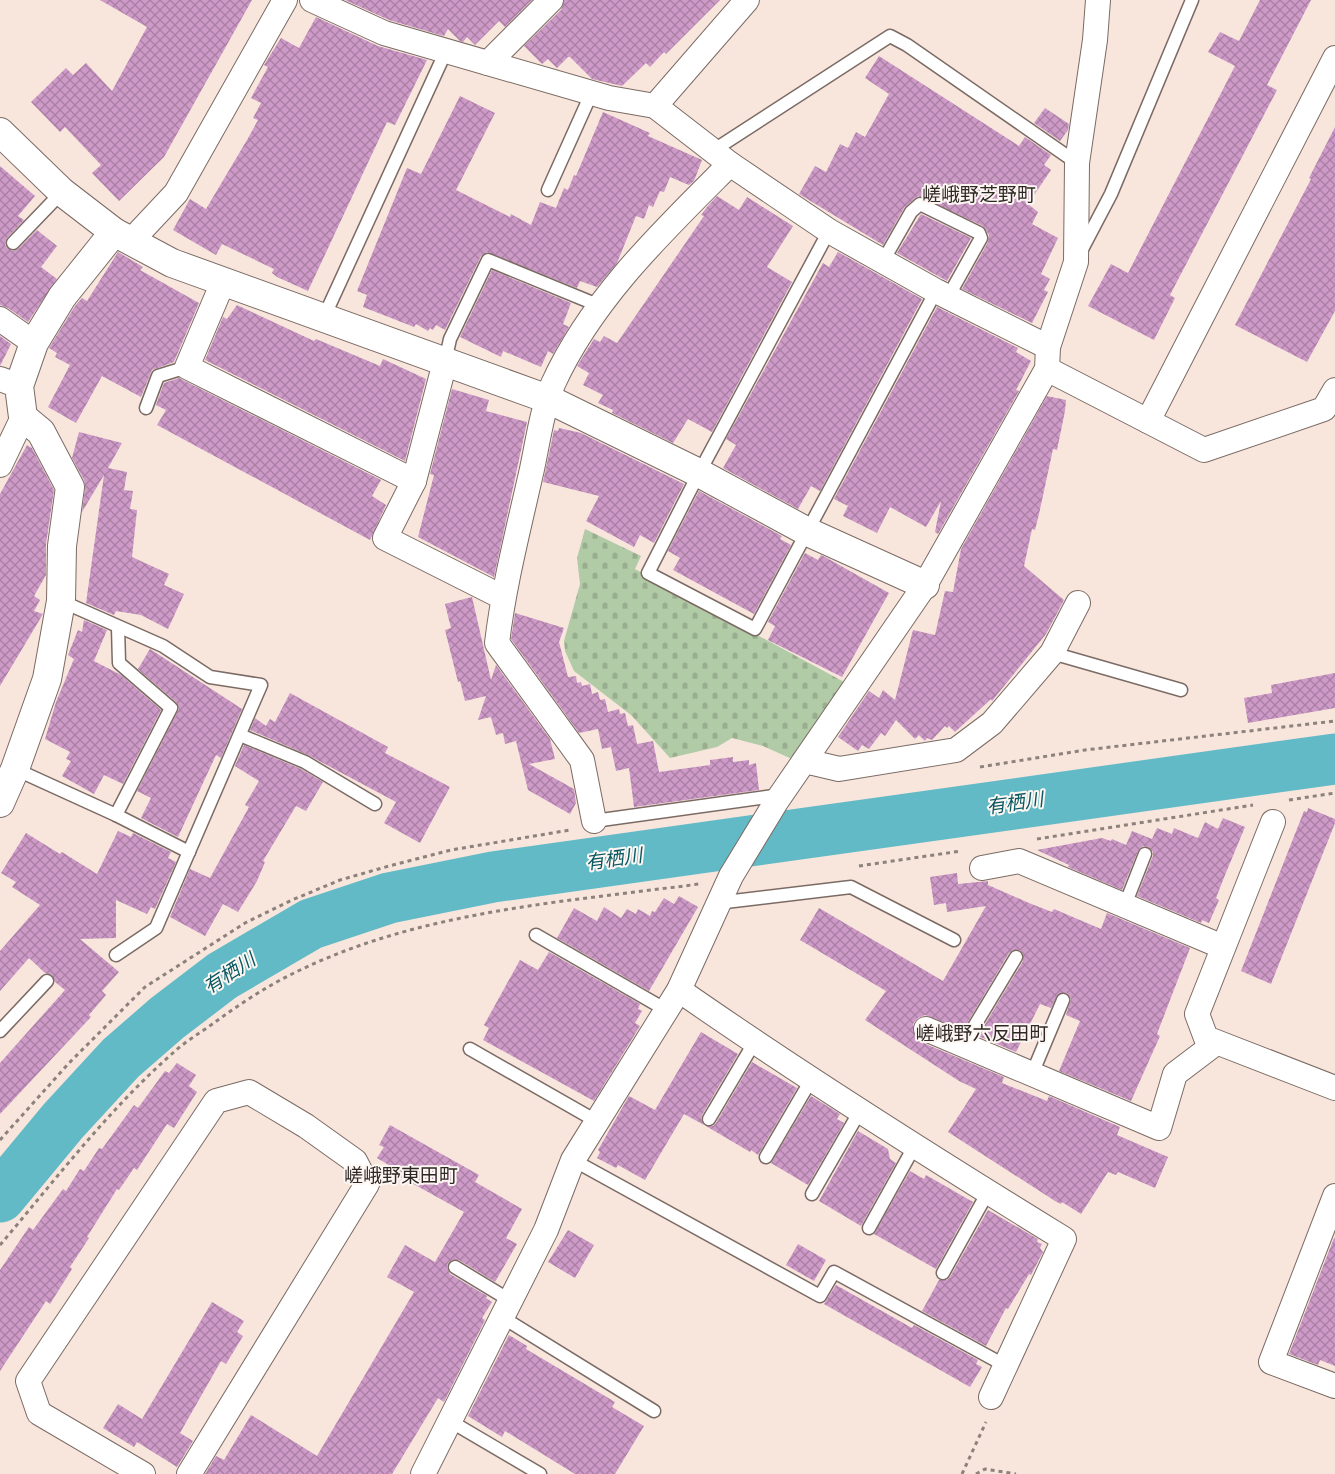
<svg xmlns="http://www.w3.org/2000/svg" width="1335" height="1474" font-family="'Alegreya Sans','Noto Sans JP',sans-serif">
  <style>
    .cemetery { fill: url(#cemetery-stones) }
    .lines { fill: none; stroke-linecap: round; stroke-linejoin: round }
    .river { stroke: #62bac7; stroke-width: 51 }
    .building { fill: url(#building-cross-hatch) }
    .lane-casing { stroke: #7b6b64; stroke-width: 15 }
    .street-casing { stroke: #7b6b64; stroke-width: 26 }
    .secondary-casing { stroke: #7b6b64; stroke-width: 30 }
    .path { stroke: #8d817b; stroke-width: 3; stroke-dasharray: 4 4; stroke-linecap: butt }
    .lane { stroke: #fff; stroke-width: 12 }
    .street { stroke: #fff; stroke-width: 24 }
    .secondary { stroke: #fff; stroke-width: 28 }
    .labels { text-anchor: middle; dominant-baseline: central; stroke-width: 4; stroke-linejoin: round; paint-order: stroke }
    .neighbourhood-label { font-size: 19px; fill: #2e2824; stroke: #fdf6f2 }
    .water-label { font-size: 19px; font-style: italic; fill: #085861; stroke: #fdf6f2 }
  </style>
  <defs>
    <pattern id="cemetery-stones" width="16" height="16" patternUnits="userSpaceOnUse" patternTransform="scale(1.25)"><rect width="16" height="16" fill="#b1cba6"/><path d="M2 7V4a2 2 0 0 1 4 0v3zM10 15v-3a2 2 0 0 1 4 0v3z" fill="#99ae8f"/></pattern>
    <pattern id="building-cross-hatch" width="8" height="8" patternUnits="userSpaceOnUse" patternTransform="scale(1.25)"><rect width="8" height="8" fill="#ce9ac8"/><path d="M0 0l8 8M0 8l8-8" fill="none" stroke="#a87ea2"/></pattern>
  </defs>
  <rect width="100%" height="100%" fill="#f8e6dd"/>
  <path class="cemetery" d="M585,529L641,556L635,569L846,683L794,760L763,746L732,738L717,747L670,758L631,715L574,671L565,651L564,641L580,584L577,558Z"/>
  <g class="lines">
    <path class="river" d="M0,1197L63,1121L121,1058L167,1018L222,976L311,924L389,898L493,877L1335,759"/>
  </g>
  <g class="building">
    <path d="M100,0H252L164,157L119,201L92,173L101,165L65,127L60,132L31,102L66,68L73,75L86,63L112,91L147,27Z"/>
    <path d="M345,0H532L505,27L499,21L475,45L467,37L463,42L460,41L448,29L444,36L440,35L389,20Z"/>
    <path d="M564,0H720L666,54L664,52L650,67L646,63L622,86L592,79L570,57H568L557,68L548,59L542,64L524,46L561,10Z"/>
    <path d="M1260,0H1311L1267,85L1277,90L1170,295L1175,298L1154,340L1088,306L1111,264L1128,273L1235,66L1208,52L1220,32L1239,41Z"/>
    <path d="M316,17L378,46L427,60L395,125L387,122L308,291L277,277L272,273L274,269L222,244L216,255L173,230L190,199L206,209L247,140L258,120L253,118L261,103L251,98L268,67L264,65L281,38L299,48Z"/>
    <path d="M879,56L1019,146L1025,137L1051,155L1044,165L1051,170L1028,204L1038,212L1032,224L1058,238L1041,274L1050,279L1044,290L1048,292L1032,323L962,289L988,242L989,235L983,226L918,196L904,208L883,245L799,194L815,166L826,172L840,144L848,148L856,132L865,137L889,94L865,78Z"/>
    <path d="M460,96L495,113L456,190L510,217L511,214L531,225L540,202L556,208L564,188L568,190L574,175L576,176L603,112L650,133L648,136L702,160L694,181L689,185L670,177L664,192L660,191L653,207L649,205L644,219L636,216L617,263L597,287L580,281L577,288L487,252L481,256L445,330L436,325L433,330L430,328L428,331L416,324L414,327L363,307L367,295L357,291L407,168L421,174Z"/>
    <path d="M1045,108L1069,124L1068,130L1060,141L1034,123Z"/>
    <path d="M1335,127V311L1307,362L1235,325L1311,179L1309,178Z"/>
    <path d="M0,166L35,196L18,216L24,220L7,238L5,245L7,248L12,251L18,249L37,230L57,246L41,267L57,279L28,322L8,308L0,305Z"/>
    <path d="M717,196L739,210L747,197L793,226L767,267L792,282L712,432L688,419L673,443L612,413L613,410L598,403L603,395L583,385L589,373L577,366L594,339L600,342L604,336L617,343L704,216L701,215L707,207Z"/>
    <path d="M921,214L971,238L947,281L897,253Z"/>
    <path d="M118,252L143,267L140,270L199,303L174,362L152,370L141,397L102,376L76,423L48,407L70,365L55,357L57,353L49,348L75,306L82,298L87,301Z"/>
    <path d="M838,252L922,299L820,491L811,486L798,509L723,468L736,445L726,439L823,263L829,267Z"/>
    <path d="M492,270L571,303L563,324L569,327L553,354L548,351L541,367L503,351L501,357L460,337Z"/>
    <path d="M237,305L314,341L316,339L380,366L383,359L426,379L405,461L205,360L223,317L227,319Z"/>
    <path d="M937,307L1018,348L1016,352L1031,361L1016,390L1019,391L938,534L935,532L941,501L926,527L890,507L877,533L843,516L848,506L834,499Z"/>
    <path d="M0,336L11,344L0,366Z"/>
    <path d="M179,378L381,480L372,496L386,505L370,540L157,425L166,410L156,405L164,383Z"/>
    <path d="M452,389L489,400L486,411L527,422L494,577L418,537L434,475L430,474Z"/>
    <path d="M1047,396L1066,400L1065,411L1057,450L1053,449L1039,514L1035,530L1032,529L1024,566L1064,600L1046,634L992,701L991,699L955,732L949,726L947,728L945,726L932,740L927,738L925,741L919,735L915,739L896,720L885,736L881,733L869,749L862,745L858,751L838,737L869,691L879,698L883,690L895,700L913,630L935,635L945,591L953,592L961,549Z"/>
    <path d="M559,428L581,433L684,484L654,543L640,535L634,547L586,521L599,496L543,482L554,430L558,431Z"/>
    <path d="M79,432L122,443L108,468L127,472L124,490L133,491L130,509L137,510L132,557L169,574L164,585L184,594L168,629L141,615L116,611L114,615L86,603L104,475L82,512L85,489L84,480L72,458Z"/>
    <path d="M27,445L32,448L54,490L46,544V575L34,596L40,600L34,611L43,614L0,686V494Z"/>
    <path d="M699,491L782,536L780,539L791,545L754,614L673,570L680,558L668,551Z"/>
    <path d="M805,553L818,560L821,555L825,557L889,593L842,677L768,640L775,626L768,622Z"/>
    <path d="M472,597L491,680L496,665L550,739L555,759L529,764L574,789L576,803L570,814L528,790L516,741L505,744L503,733L496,735L491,717L478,720L486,696L465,701L460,681L458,682L445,630L451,628L445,604Z"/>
    <path d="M515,613L564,628L559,642L568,677L576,676L577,683L581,682L582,686L590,684L592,694L598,692L600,700L605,699L608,712L619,709L620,714L625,713L628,726L633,725L637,744L653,741L659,772L710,765V760L733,757V762L749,760V765L756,763L759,790L634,807L629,768L616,771L611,747L602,749L598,729L579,733L511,639Z"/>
    <path d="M84,620L107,630L94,661L121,675L161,710L123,784L104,775L94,794L62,776L71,761L66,759L70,752L45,739L56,702L74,659L68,655L78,630L82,632Z"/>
    <path d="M150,649L242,709L221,758L216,755L178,837L141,818L151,798L137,791L179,709L176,702L138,669Z"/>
    <path d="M1335,673V708L1248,723L1244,698L1272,693L1271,685Z"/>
    <path d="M290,693L388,747L385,753L450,787L420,843L384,823L396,802L308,755L250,730L255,718L266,726L270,719L275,722Z"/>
    <path d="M244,745L301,769L323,782L306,811L296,806L263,861L265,862L257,881L238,912L223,904L205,936L170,917L190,869L210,878L249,807L245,805L259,781L235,766Z"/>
    <path d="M1308,808L1335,819V823L1271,984L1241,971L1304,811L1307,812Z"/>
    <path d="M1223,818L1245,827L1225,875L1216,898L1219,900L1209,923L1202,920L1201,923L1137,896L1153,856V852L1148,847L1143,846L1138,851L1122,890L1068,867L1069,865L1037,850L1102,838L1111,841L1112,839L1126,845L1132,831L1152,839L1157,828L1172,834L1174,828L1198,838L1205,822L1218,829Z"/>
    <path d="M118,831L131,837L133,833L171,852L168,858L176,862L155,909L151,907L147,914L116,900V938L80,939L119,972L102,991L106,995L89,1015L91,1017L0,1114V1063L65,990L55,982L52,975L45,973L29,958L0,991V951L40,905L12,887L16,882L1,873L26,833L60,854L62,852L97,874Z"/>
    <path d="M957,873L958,884L988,881V885L1029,903L1052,912L1054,909L1101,929L1107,913L1190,948L1157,1034L1160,1036L1131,1101L1059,1071L1080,1021L1066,1015L1071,999L1067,993L1058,994L1051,1008L1040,1004L1016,1052L978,1036L1023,961V954L1020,950H1013L1009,953L963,1030L925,1015L918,1018L913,1024L915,1037L921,1042L1004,1077L1002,1083L1047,1101L1049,1096L1120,1127L1117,1135L1168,1157L1155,1188L1118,1172L1116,1175L1108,1172L1081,1214L1062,1202L1061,1204L1055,1201L948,1132L976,1089L959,1081L865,1020L886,991L800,940L819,908L943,981L986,906L947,912L946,903L934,905L930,877Z"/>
    <path d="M679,896L698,907L649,991L557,938L574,908L597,921L604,907L621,918L627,909L636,914L638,909L650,916L652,911L655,912L664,898L674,904Z"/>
    <path d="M549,952L640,1004L638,1009L642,1011L635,1023L640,1026L594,1101L483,1040L489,1028L484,1025L520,960L538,970Z"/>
    <path d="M701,1032L738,1054L702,1115L701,1119L704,1125L684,1114L645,1180L618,1165L616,1168L597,1158L600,1152L598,1150L629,1096L655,1110Z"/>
    <path d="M752,1062L797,1088L758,1155L751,1150L750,1152L706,1126H713L716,1123Z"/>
    <path d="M177,1063L196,1075L189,1086L197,1092L174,1128L167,1124L137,1170L134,1168L119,1190L117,1189L87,1237L89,1238L70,1267L72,1269L50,1304L46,1301L0,1371V1270L29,1227L33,1230L63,1189L66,1191L80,1169L84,1171L99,1148L102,1149L134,1105L138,1108L165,1071L169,1073Z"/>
    <path d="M811,1096L840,1114L837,1119L844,1123L808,1185L771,1163Z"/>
    <path d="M390,1125L479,1175L475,1182L522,1209L506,1238L517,1244L495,1282L459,1260H452L448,1263L447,1267L450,1274L487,1296L486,1298L492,1302L482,1318L485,1320L444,1402L438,1398L392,1474H205L216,1456L224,1460L251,1415L317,1456L414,1292L387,1277L405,1245L435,1262L464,1212L390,1171L392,1167L377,1158L384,1147L379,1145Z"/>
    <path d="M858,1131L888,1149L890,1159L896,1163L861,1226L819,1201Z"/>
    <path d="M910,1171L924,1179L926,1175L973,1202L936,1269L874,1234Z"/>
    <path d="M988,1210L1038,1239L1037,1242L1042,1244L1040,1248L1043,1252L1031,1275L1029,1274L1008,1309L1006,1308L986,1346L922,1311L939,1280H947L950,1277Z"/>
    <path d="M568,1230L594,1245L575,1278L548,1262Z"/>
    <path d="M1334,1238H1335V1366L1320,1360L1318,1365L1289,1354Z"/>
    <path d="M798,1244L826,1260L814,1281L786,1265Z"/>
    <path d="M836,1285L912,1328L914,1325L978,1360L976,1364L982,1367L970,1387L824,1304Z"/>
    <path d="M212,1302L244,1321L237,1332L243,1336L226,1364L221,1361L180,1433L193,1441L177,1467L137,1442L134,1447L103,1428L118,1404L142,1419Z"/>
    <path d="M509,1335L527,1346L526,1349L615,1402L612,1407L644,1426L615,1474H575L505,1431L502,1437L468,1416Z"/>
  </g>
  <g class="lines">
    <g class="lane-casing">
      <g id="lane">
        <path d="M714,150L890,36L907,45L1077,163"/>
        <path d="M548,190L592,92"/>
        <path d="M829,231L699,473L648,573L755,629L936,291"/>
        <path d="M13,243L62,192"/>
        <path d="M1080,253L1111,194L1192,0"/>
        <path d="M883,261L911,212L920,204L979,233L981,238L948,297"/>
        <path d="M324,317L446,51"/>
        <path d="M445,362L450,339L488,260L600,306"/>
        <path d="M146,408L158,376L187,367"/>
        <path d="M61,601L163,646L210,677L261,685L156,928L116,955"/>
        <path d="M1052,653L1181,690"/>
        <path d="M240,735L305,762L375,804"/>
        <path d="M15,769L116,815L189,852"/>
        <path d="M116,815L171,708L119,663L118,627"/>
        <path d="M594,821L781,795"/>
        <path d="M717,903L851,887L954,940"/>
        <path d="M1125,905L1145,854"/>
        <path d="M536,935L668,1011"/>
        <path d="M0,1031L47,981"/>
        <path d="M963,1045L1016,957"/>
        <path d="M470,1049L598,1122"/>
        <path d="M1032,1074L1063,1000"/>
        <path d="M709,1119L754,1043"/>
        <path d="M766,1157L811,1080"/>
        <path d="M573,1160L820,1296L834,1272L1006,1366"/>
        <path d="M812,1194L860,1111"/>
        <path d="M869,1228L914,1147"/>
        <path d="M455,1267L511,1301"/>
        <path d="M943,1273L988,1192"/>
        <path d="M502,1317L654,1411"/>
        <path d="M450,1421L540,1474"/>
      </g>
    </g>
    <g class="street-casing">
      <g id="street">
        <path d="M312,0L384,33L609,98L655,106L730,164L829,231L936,291L1048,347"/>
        <path d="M488,63L551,0"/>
        <path d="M655,106L747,0"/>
        <path d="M131,241L176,193L285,0"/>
        <path d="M223,282L187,367L414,481"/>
        <path d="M0,319L34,343"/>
        <path d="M445,362L414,481L385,538L502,597"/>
        <path d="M1047,369L1204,450L1324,409L1335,390"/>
        <path d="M0,379L19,386"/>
        <path d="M1148,421L1335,58"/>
        <path d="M0,465L23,417"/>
        <path d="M805,761L839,769L956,750L992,723L1052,653L1078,603"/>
        <path d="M594,821L582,760L497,643C504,584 519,527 532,469C538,441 542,410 553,384C592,298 664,230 730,164"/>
        <path d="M1273,822L1197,1014L1206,1038L1335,1088"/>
        <path d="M982,868L1019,861L1223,947"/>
        <path d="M679,990C805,1078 934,1159 1064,1239L991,1397"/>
        <path d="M926,1029L1159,1128L1175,1074L1216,1043"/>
        <path d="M1335,1196L1271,1362L1335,1386"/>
        <path d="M143,1474L39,1413L28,1381L216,1101L249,1092L306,1126L355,1161L367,1184L189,1474"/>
        <path d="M423,1474L546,1230L573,1160L679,990L731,876L776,802L925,585L1047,369L1048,347L1076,262L1077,163L1095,40L1098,0"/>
      </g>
    </g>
    <g class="secondary-casing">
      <g id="secondary">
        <path d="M0,132L62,192L114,232L172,263L548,399L699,473L808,532L925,585"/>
        <path d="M0,803L15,769L47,679L61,601L62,546L70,487L41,432L23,417L19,386L34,343L62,297L114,232"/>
      </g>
    </g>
    <g class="path">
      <path d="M980,767L1085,750L1335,721"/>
      <path d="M1289,800L1335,793"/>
      <path d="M1037,839L1253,805"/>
      <path d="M859,866L961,851"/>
      <path d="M0,1140L69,1063L145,987L245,923L292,900L340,880L389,866L451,850L570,830"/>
      <path d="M0,1245C56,1179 109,1109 174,1052C185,1042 198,1034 211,1025C237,1006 265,987 294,973C419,911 563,902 699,884"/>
      <path d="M962,1474L986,1422"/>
      <path d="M976,1474L985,1469L1016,1474"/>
    </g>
    <use href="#lane" class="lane"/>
    <use href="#street" class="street"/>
    <use href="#secondary" class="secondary"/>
  </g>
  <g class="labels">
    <g class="neighbourhood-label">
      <text x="979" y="195">嵯峨野芝野町</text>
      <text x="982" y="1034">嵯峨野六反田町</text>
      <text x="401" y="1176">嵯峨野東田町</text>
    </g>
    <g class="water-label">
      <text transform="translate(1015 804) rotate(-8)">有栖川</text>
      <text transform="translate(614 860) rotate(-8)">有栖川</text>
      <text transform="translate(230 974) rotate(-33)">有栖川</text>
    </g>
  </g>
</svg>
